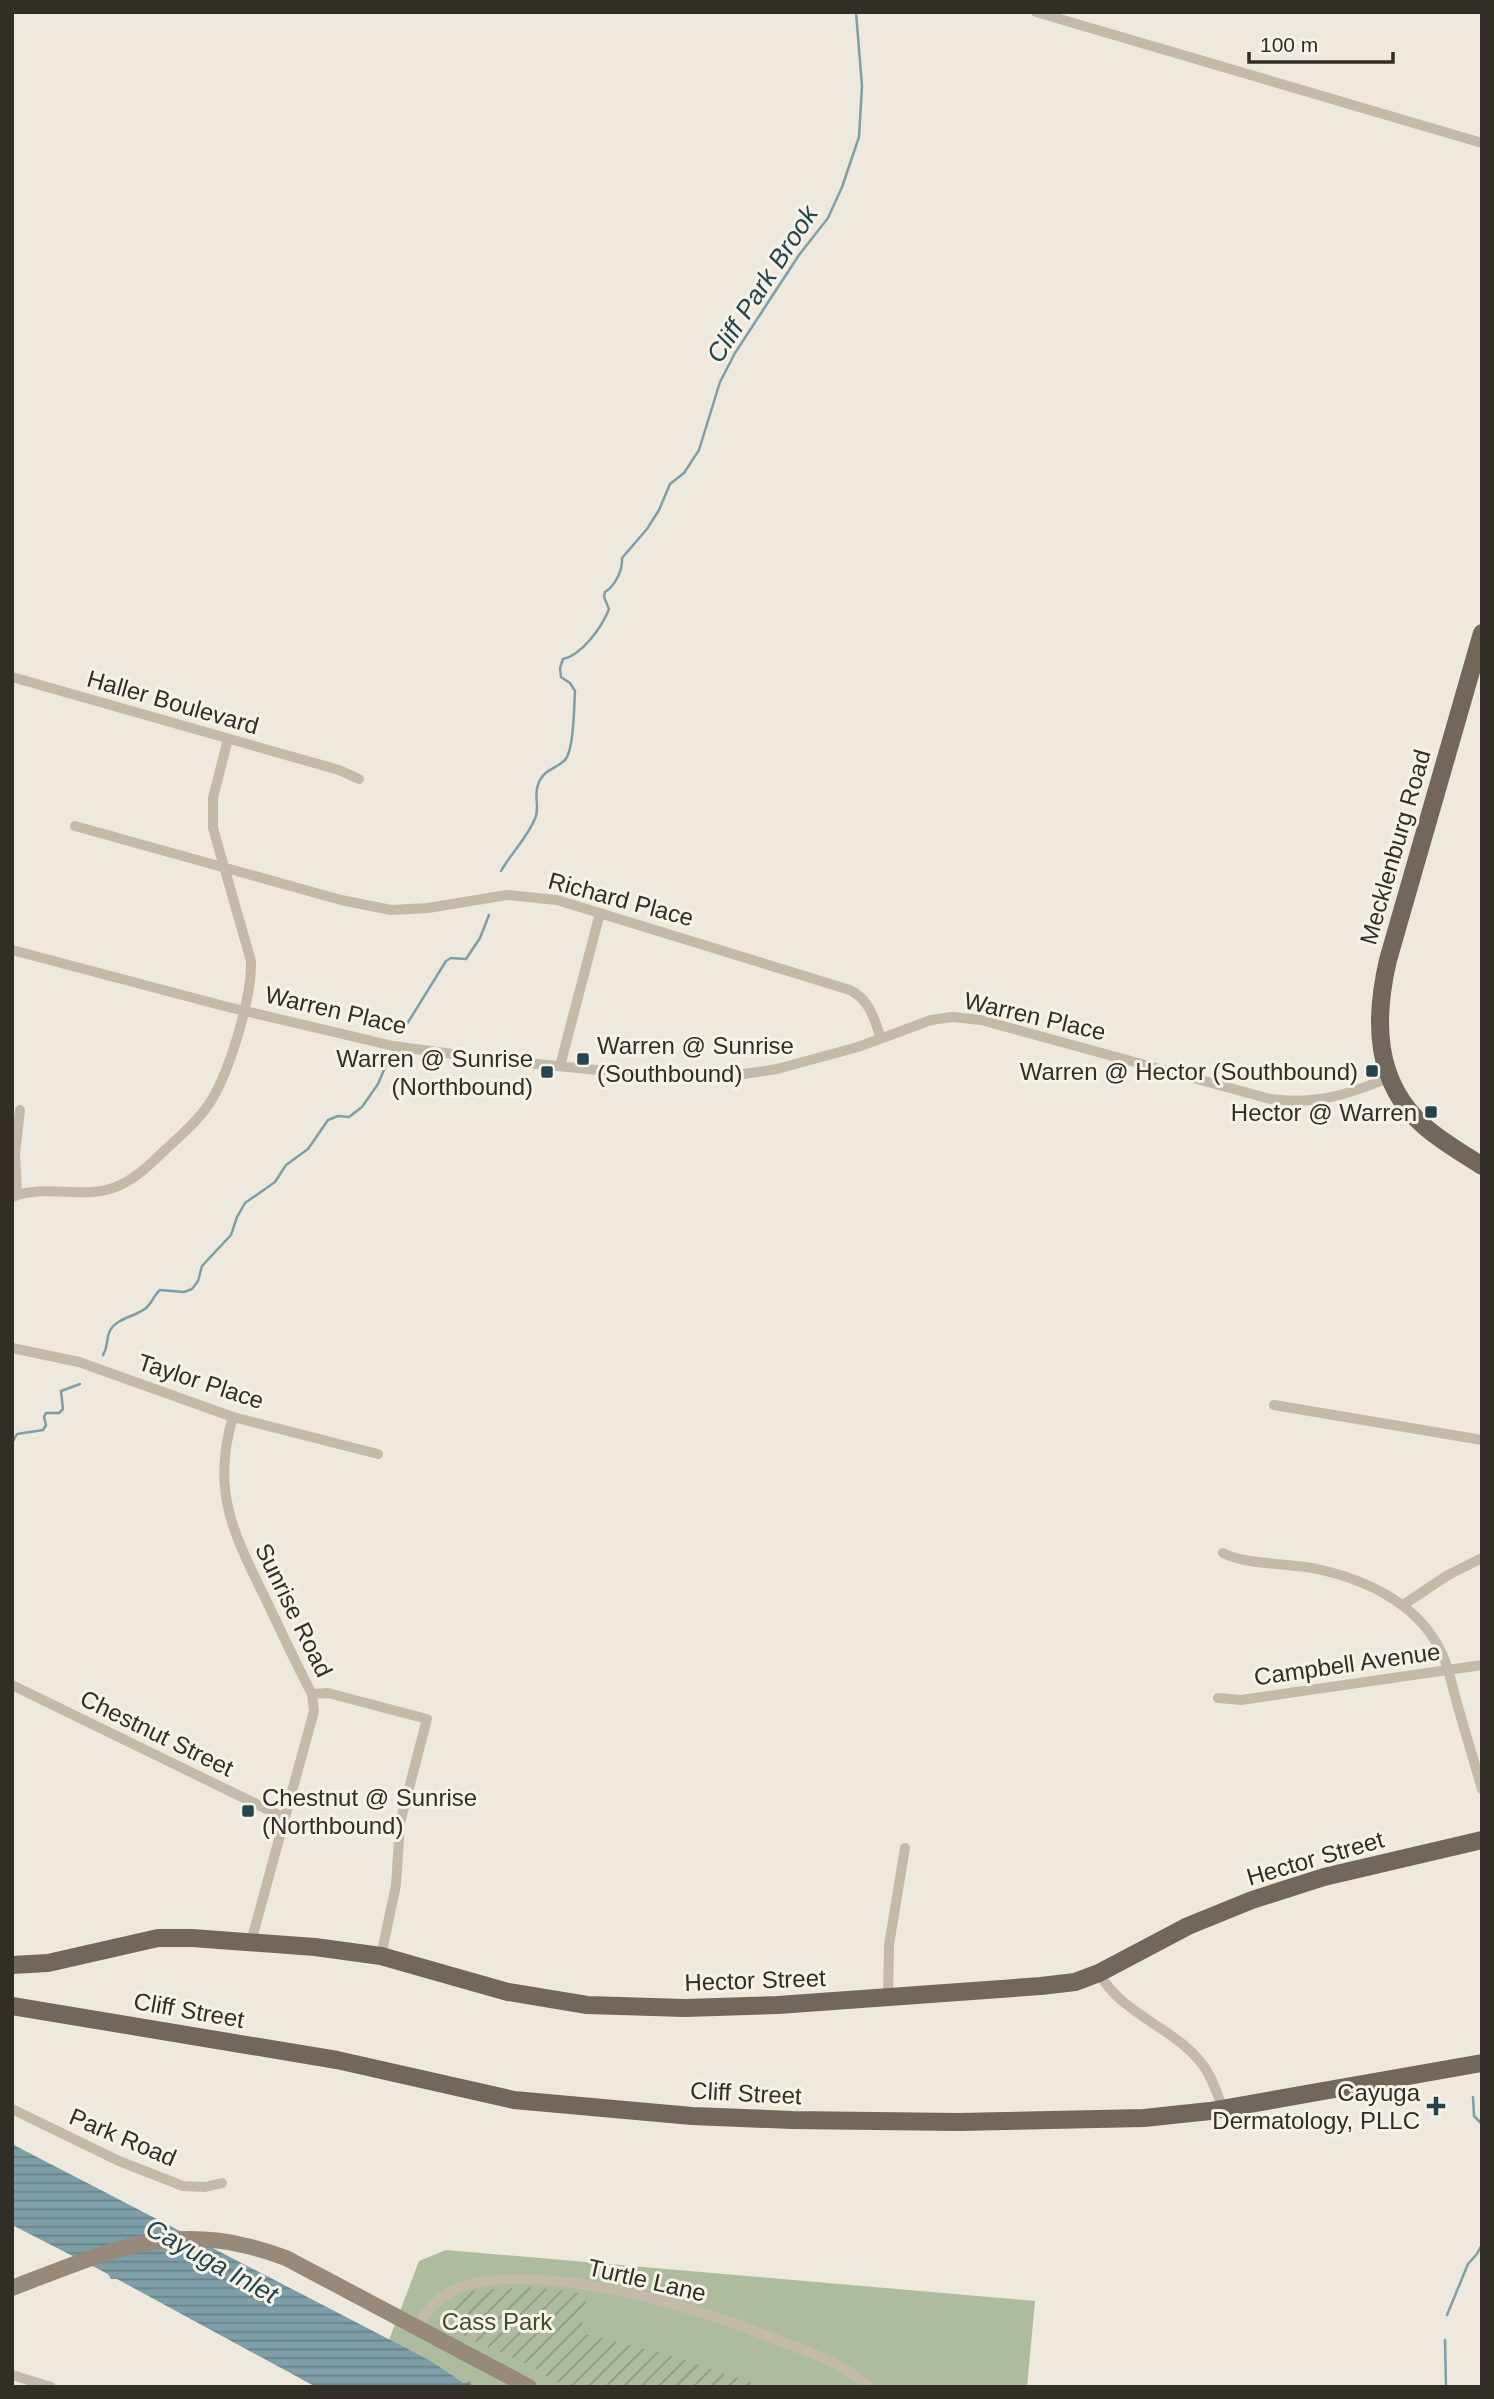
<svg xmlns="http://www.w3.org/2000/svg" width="1494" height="2399" font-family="Arial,sans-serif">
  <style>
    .park { fill: #adbc9e }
    .garden { fill: url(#garden-furrows) }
    .water { fill: url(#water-rules) }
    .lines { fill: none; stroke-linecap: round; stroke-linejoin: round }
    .stream { stroke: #7e9fa8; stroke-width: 2.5 }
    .minor { stroke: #c5baa9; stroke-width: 10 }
    .secondary { stroke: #988a7b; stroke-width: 16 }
    .primary { stroke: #73675b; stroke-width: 18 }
    .poi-dot { fill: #23454f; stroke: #f7f2e7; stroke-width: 2.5 }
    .labels { text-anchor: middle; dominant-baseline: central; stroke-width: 6; stroke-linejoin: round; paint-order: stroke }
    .street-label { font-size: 24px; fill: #332d28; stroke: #f7f2e7 }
    .poi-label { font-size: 24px; fill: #332d28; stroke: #f7f2e7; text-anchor: end }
    .park-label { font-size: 24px; fill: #3e4e2f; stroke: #f7f2e7 }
    .water-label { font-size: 26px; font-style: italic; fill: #23454f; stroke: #f7f2e7 }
  </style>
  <defs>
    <pattern id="garden-furrows" width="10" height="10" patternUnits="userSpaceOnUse" patternTransform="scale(1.75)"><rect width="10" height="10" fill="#adbc9e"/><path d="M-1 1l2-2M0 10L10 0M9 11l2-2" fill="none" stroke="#8d9981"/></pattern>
    <pattern id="water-rules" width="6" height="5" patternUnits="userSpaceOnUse" patternTransform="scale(1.75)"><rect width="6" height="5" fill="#7e9fa8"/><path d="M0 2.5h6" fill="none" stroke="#688289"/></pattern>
  </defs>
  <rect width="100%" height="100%" fill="#eee9dc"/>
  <path class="park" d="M446,2250L1035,2301L1027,2387H472L389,2340L419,2261Z"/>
  <path class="garden" d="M533,2287L576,2292L585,2295L586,2306L580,2333L673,2356L764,2387H566L525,2363L478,2343L449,2327L446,2321L448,2304L467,2292L479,2290Z"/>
  <path class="water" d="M12,2144L429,2360L464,2383L470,2381L472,2387H316L117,2279H111L108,2274L12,2225Z"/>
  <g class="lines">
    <g class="stream">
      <path d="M501,871C511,853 529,836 536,816C539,806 534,795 538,785C543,769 555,770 565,760C574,750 574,706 575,691L570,683L561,677L560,668L563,659C582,655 602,627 609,609L604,597L605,592C615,586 623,570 622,558L647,529L659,510L670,484L684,473L699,450L720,382L735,353L799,255L828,218L842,187L859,137L862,86L856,12"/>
      <path d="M402,1032L446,961L451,958L466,959L480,938L489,915"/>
      <path d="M103,1355C108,1347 106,1341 109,1333C114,1318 136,1317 146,1308C152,1303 154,1295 160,1290L184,1292L192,1289L198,1281L202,1266L231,1235L237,1217L245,1203L275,1182L286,1165L308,1149L328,1120L338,1116L349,1117L362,1107L378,1084L389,1058"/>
      <path d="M12,1459V1443L17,1434L43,1430L46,1425L44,1417L46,1413H59L63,1409L61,1391L80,1384"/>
      <path d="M1473,2097L1474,2116L1482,2124"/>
      <path d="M1447,2315L1468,2264L1477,2254L1482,2244"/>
      <path d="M1445,2340L1446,2387"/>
    </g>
    <g class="minor">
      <path d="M1036,12L1482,143"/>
      <path d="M12,677L339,770L359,779"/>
      <path d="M75,826L341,900L391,910L428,908L507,895L557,900L850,990C870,1000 874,1019 881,1038"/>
      <path d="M12,950L224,1006L393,1046L505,1061L661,1076L694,1078L731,1076L777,1069L858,1047L931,1020L952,1017L981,1020L1270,1099C1315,1105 1347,1095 1388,1078"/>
      <path d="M560,1066L600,913"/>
      <path d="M17,1195L15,1154L20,1110"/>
      <path d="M12,1197C44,1184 80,1199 113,1188C134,1181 149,1165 165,1150C180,1136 197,1122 209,1104C229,1074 252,998 251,961L213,828V798L228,739"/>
      <path d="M12,1348L79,1362L233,1417L378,1454"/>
      <path d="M1274,1405L1482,1440"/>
      <path d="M233,1417C210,1492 235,1536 267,1602C282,1633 296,1664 312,1694L314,1711L251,1942"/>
      <path d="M1223,1553C1244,1565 1291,1563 1317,1569C1368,1580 1421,1605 1443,1656C1450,1672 1453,1690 1458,1707C1466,1734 1474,1762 1482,1789"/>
      <path d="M1403,1605L1448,1575L1482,1558"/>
      <path d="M12,1685L285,1818"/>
      <path d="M312,1694L328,1693L427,1719L400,1823L396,1885L381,1956"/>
      <path d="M1218,1698L1241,1700L1482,1665"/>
      <path d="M1099,1973C1122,2015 1174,2027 1202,2064C1212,2076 1217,2094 1223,2109"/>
      <path d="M888,1999L889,1945L905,1848"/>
      <path d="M12,2109L119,2161L183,2186L205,2187L222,2183"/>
      <path d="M418,2326C428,2307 442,2293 464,2286C489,2278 518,2278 544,2280C624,2286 711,2313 785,2343C815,2354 845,2365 869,2387"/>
      <path d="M12,2375L51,2387"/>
    </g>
    <path class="secondary" d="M12,2288C114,2249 177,2217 286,2258L529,2387"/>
    <g class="primary">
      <path d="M1482,633L1388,960C1374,1020 1374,1082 1424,1126C1441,1141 1462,1153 1482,1166"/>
      <path d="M12,1965L48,1963L158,1938H192L315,1947L381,1956L508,1992L587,2005L685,2008L778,2005L1041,1986L1075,1982L1099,1973L1188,1926L1252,1900L1324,1877L1482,1840"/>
      <path d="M12,2006L337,2060L514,2100L692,2116L792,2120L958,2122L1144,2118L1210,2111L1482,2063"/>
    </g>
  </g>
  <g class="poi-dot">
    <rect x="576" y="1052" width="14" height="14" rx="3.5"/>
    <rect x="1365" y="1064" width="14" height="14" rx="3.5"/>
    <rect x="540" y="1065" width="14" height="14" rx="3.5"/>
    <rect x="1424" y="1105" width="14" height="14" rx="3.5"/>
    <rect x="241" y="1804" width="14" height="14" rx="3.5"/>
    <path d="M1432.5 2095.5h7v7h7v7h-7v7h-7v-7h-7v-7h7z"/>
  </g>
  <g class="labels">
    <g class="street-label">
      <text transform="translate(173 702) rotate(16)">Haller Boulevard</text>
      <text transform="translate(1395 847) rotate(-74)">Mecklenburg Road</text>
      <text transform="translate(621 899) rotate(15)">Richard Place</text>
      <text transform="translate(336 1010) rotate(13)">Warren Place</text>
      <text transform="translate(1035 1016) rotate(13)">Warren Place</text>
      <text transform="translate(201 1381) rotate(18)">Taylor Place</text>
      <text transform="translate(294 1610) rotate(64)">Sunrise Road</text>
      <text transform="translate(1347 1664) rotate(-8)">Campbell Avenue</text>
      <text transform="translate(157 1733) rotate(26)">Chestnut Street</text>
      <text transform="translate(1315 1858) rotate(-16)">Hector Street</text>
      <text transform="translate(755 1980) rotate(-2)">Hector Street</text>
      <text transform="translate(189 2010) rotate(10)">Cliff Street</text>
      <text transform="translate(746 2093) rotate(3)">Cliff Street</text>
      <text transform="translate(123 2137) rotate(23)">Park Road</text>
      <text transform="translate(647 2280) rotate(13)">Turtle Lane</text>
    </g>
    <g class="poi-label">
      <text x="597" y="1045" text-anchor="start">Warren @ Sunrise<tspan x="597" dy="28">(Southbound)</tspan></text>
      <text x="533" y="1058">Warren @ Sunrise<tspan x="533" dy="28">(Northbound)</tspan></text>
      <text x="1358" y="1071">Warren @ Hector (Southbound)</text>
      <text x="1417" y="1112">Hector @ Warren</text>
      <text x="262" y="1797" text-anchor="start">Chestnut @ Sunrise<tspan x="262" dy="28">(Northbound)</tspan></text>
      <text x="1420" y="2092">Cayuga<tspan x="1420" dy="28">Dermatology, PLLC</tspan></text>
    </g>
    <g class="park-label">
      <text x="497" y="2321">Cass Park</text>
    </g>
    <g class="water-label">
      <text transform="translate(762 284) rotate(-57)">Cliff Park Brook</text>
      <text transform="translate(212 2261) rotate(29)">Cayuga Inlet</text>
    </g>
  </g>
  <rect width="1494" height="2399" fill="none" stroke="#332d28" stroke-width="28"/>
  <path d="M1249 52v10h144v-10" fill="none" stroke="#332d28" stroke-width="3.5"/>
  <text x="1260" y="52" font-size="21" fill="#332d28" stroke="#f7f2e7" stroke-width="5" paint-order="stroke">100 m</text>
</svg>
